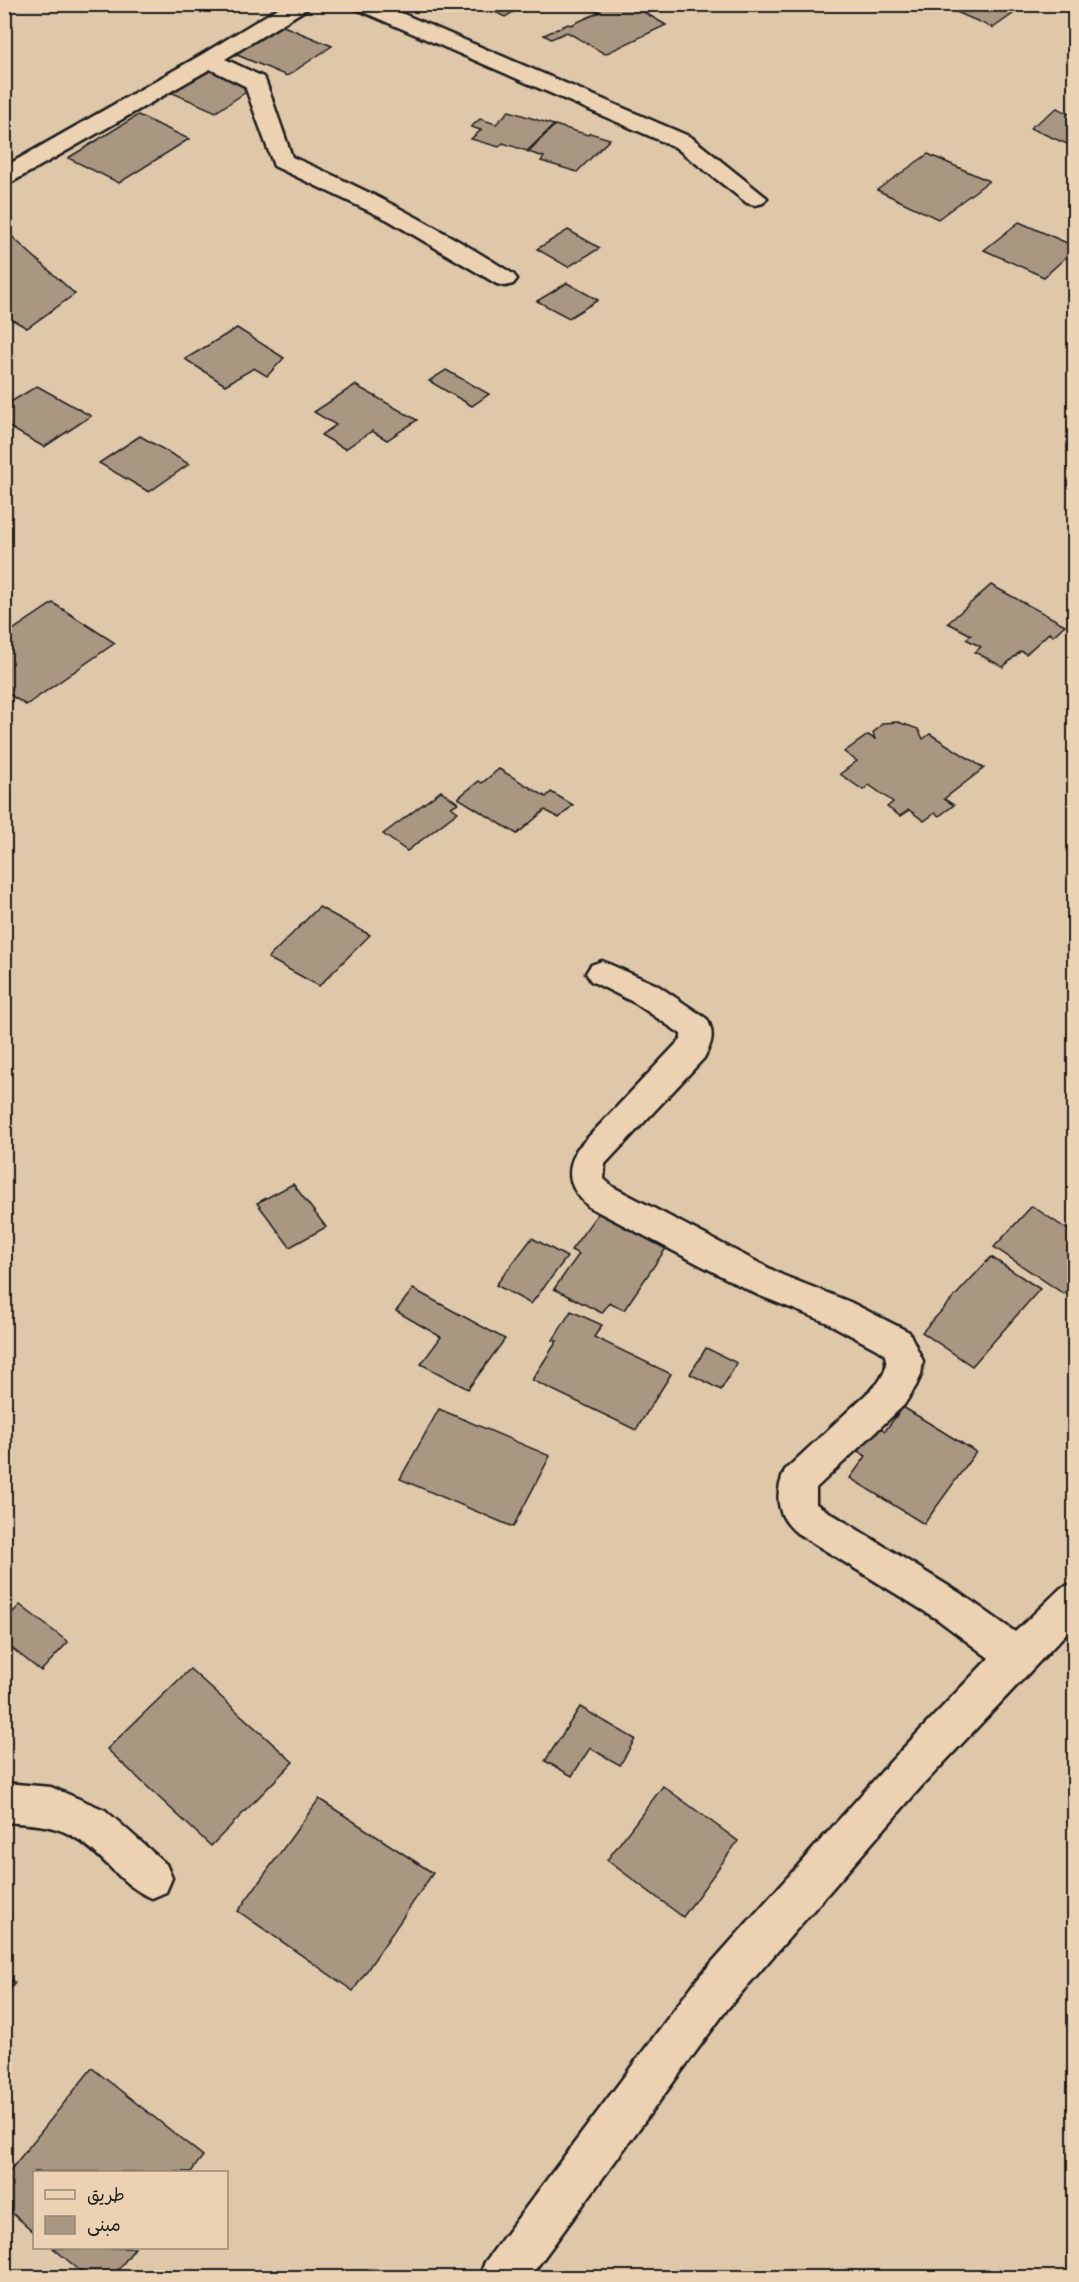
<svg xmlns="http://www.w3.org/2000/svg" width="1079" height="2282" font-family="'Playpen Sans','Playpen Sans Arabic',sans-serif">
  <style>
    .building { fill: #a99782; stroke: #1c1c1c; stroke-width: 1.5 }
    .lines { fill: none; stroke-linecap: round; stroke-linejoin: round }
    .minor-casing { stroke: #1c1c1c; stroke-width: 5 }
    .minor { fill: #ecd2b3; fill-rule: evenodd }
  </style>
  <rect width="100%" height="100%" fill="#dfc7aa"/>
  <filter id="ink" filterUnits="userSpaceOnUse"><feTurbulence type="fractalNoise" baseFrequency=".0167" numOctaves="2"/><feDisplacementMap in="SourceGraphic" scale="12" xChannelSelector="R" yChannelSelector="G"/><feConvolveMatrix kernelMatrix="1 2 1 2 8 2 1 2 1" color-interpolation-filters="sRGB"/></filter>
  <g filter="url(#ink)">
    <g class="building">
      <path d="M479,4H526L505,17Z"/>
      <path d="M610,4H630L666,25L605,54L567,32L551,39L544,35L568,24L571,25L600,12L597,11Z"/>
      <path d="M938,4H1027L993,28Z"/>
      <path d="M281,25L332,46L287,76L235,54Z"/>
      <path d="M205,68L252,88L216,112L168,91Z"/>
      <path d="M1057,108L1074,116V138L1067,144L1030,128Z"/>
      <path d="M509,111L554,125L527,151L503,143L499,147L471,139L481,130L471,127L480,119L496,124Z"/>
      <path d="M138,115L189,139L119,183L68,158Z"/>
      <path d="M555,125L588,135L590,133L610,139L577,172L541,161L544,157L528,152Z"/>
      <path d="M928,154L989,181L938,219L877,190Z"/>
      <path d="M1019,222L1074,246V250L1044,277L984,250Z"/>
      <path d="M568,230L600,248L568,267L537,249Z"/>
      <path d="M8,233L75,294L27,328L4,315V235Z"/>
      <path d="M567,283L598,300L569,318L537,301Z"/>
      <path d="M237,328L284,358L267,376L254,368L225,385L185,359Z"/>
      <path d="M446,370L489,394L472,406L429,381Z"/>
      <path d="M355,385L417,420L387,440L372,431L345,449L321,435L336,425L314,412Z"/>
      <path d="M37,386L91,416L44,447L4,424V406Z"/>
      <path d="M140,436L189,464L149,492L99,463Z"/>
      <path d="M991,585L1065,625L1053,636L1049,633L1026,654L1021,651L1003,667L975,652L981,647L966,639L971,635L948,623Z"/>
      <path d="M53,603L115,643L26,705L4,691V636Z"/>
      <path d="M898,722L918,729L923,739L930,734L984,768L944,799L954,805L939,816L935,813L924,821L909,810L900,816L887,807L893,802L869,785L863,790L840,774L857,761L844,752L868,735L875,739L873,733L883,723Z"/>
      <path d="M499,769L546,797L551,792L573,805L559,818L545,810L517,834L458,798L479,781L482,783Z"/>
      <path d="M441,791L458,803L451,807L458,812L407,851L383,834Z"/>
      <path d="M319,907L370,935L319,986L268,958Z"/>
      <path d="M293,1184L326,1227L290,1247L257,1203Z"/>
      <path d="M1032,1206L1074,1234V1282L1064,1294L994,1247Z"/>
      <path d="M602,1208L671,1241L624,1310L609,1303L602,1313L554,1289L579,1254L571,1250Z"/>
      <path d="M532,1238L567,1257L531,1304L496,1285Z"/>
      <path d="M991,1257L1040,1289L972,1366L922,1332Z"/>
      <path d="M413,1289L505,1339L468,1389L421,1364L441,1337L396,1311Z"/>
      <path d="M571,1311L602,1325L594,1337L671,1374L636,1430L532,1380L557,1341L553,1340Z"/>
      <path d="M706,1348L737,1363L721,1390L690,1374Z"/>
      <path d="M903,1407L976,1452L924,1524L850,1478L866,1456L856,1450L875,1424L885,1431Z"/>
      <path d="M439,1409L550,1456L513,1527L400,1479Z"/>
      <path d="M20,1605L68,1642L41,1671L4,1642V1621Z"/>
      <path d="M190,1669L293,1762L211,1846L107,1749Z"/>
      <path d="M580,1707L635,1739L620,1765L590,1748L572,1776L545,1761Z"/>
      <path d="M663,1786L738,1841L683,1917L607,1860Z"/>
      <path d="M319,1799L433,1873L353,1991L238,1911Z"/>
      <path d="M4,1975L15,1983L4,1996Z"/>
      <path d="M92,2068L203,2156L191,2172H34V2232L4,2206V2178Z"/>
      <path d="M53,2248H135L112,2278H89Z"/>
    </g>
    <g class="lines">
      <g class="minor-casing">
        <g id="minor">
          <path d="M285,4H311L308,8L225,59L263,77L266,82L292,157C369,190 442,229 513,274L517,279L513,284L505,286L497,284L388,220L274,166L245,86L210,69L12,182L4,184V167L201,55Z"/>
          <path d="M351,4H380L691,137L767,198L763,203L755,205L747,203L675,147L354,8Z"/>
          <path d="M602,961L657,985L707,1019C715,1034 712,1043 704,1058L605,1164L604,1179L613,1187L782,1275L850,1302L909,1332L923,1361L921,1375L916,1386L904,1405L816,1488V1504L963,1595L1015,1632L1061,1588L1074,1583V1625L920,1788L728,2008L529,2278H479L485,2262L698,1978L892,1760L989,1658L937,1619L797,1533C776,1516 774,1495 785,1470L878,1383C885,1372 889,1365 884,1353L826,1322L758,1295L589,1207C570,1189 564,1175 577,1149L681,1039V1034L635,1003L591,981L586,973L591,965Z"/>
          <path d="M4,1783L51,1787L105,1810L166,1864L172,1878L166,1892L152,1898C121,1886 104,1855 76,1838C55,1824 29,1824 4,1822Z"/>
        </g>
      </g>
      <use href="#minor" class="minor"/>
    </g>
  </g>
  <rect width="1079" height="2282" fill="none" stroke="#ecd2b3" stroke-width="24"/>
  <rect x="12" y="12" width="1055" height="2258" fill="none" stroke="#1c1c1c" stroke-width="2" filter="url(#ink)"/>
  <rect x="33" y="2171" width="195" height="78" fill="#ecd2b3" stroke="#998977" stroke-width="1.5"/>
  <rect x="45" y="2190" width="30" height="9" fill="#ecd2b3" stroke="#998977" stroke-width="1.5"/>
  <text x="87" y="2201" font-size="18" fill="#1c1c1c">طريق</text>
  <rect x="45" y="2216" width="30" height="18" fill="#a99782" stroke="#998977" stroke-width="1.5"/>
  <text x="87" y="2231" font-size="18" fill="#1c1c1c">مبنى</text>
</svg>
